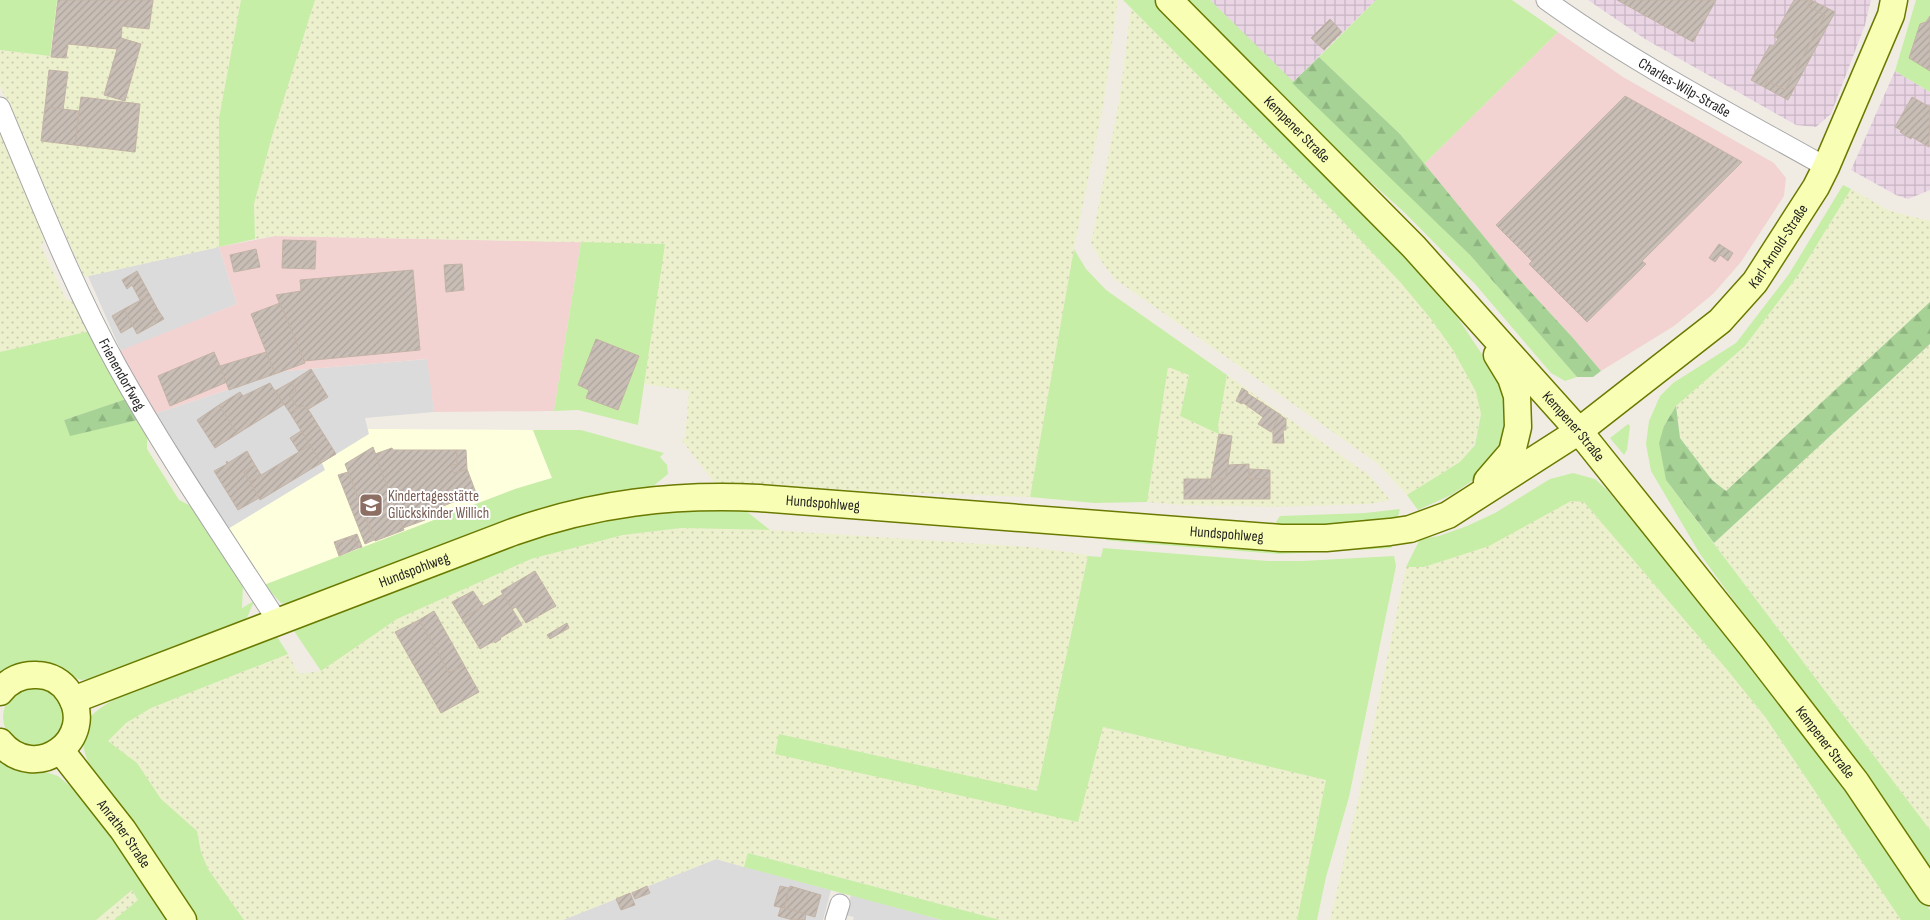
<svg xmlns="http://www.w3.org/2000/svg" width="1930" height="920" font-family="'Sofia Sans Condensed',sans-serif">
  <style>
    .residential { fill: #dcdbdb }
    .commercial { fill: #f2d3d1 }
    .industrial { fill: url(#industrial-grid) }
    .education { fill: #feffdd }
    .farmland { fill: url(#farmland-dots) }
    .grass { fill: #c7eea6 }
    .forest { fill: url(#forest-firs) }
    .building { fill: url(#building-hatch); stroke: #c3b3a5 }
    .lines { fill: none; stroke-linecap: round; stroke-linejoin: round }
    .street-casing { stroke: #a5a5a5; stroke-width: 21 }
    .secondary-casing { stroke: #6a7a00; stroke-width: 29 }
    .street { stroke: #fff; stroke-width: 19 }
    .secondary { stroke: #f8feb4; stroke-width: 26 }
    .labels { text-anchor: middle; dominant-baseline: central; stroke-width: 4; stroke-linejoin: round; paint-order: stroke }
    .street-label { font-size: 15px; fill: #1e1e1e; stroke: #fff }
    .education-label { font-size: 15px; fill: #785e54; stroke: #fff; text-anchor: start }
  </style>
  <defs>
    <pattern id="industrial-grid" width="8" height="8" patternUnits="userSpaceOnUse" patternTransform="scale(1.25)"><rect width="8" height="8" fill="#ead5e5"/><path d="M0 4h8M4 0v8" fill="none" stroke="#c8b6c4"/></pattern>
    <pattern id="farmland-dots" width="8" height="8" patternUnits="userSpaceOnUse" patternTransform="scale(1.25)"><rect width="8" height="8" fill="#edf0cd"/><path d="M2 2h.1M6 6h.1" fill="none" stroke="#cbcdb0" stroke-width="1.8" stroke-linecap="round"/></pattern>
    <pattern id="forest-firs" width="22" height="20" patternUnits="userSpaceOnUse" patternTransform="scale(1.25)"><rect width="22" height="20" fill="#a6d295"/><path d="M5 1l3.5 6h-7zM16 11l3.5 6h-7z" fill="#8eb480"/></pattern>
    <pattern id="building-hatch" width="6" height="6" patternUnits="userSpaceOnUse" patternTransform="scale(1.25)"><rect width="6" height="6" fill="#c8beb6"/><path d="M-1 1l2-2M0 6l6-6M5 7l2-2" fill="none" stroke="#aba39c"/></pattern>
  </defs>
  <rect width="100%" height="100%" fill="#f0ece4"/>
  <g class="residential">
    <path d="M219,247L237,304L121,351L88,276Z"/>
    <path d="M428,359L434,412L365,418L369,434L322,463L326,470L228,529L154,414L285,371Z"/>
    <path d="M716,859L831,890L823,920H563Z"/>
    <path d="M851,895L942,920H853L854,917L845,915Z"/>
  </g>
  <g class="commercial">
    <path d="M1558,32L1623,77L1774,163L1786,178L1784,196L1741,262L1713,294L1674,326L1601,371L1573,338L1517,277L1424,164Z"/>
    <path d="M275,236L581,242L554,411L434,412L427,359L285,371L154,414L117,352L237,304L219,247Z"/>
  </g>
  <g class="industrial">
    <path d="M1210,0H1376L1292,83Z"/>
    <path d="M1588,0H1871L1865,25L1831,114L1816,127L1796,125L1645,39Z"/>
    <path d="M1895,71L1930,92V190L1908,199L1896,195L1851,170Z"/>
  </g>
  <path class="education" d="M368,429L533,430L552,478L515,489L264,585L228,529L325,470L322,463L369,434Z"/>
  <g class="farmland">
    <path d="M57,0H241L219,118V247L84,277L0,86V50L50,56Z"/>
    <path d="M315,0H1118L1104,101L1074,249L1030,497L717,486L680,438L685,439L689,391L644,384L664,244L275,236L255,239L254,204L272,136Z"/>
    <path d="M1131,8L1334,212L1401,283L1431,319L1453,350L1476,392L1481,414L1474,445L1460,462L1407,495L1377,463L1115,279L1101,261L1091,243L1119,102Z"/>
    <path d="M0,130L46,237L41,246L66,300L77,302L90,331L0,352Z"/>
    <path d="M1851,189L1890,211L1930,221V302L1726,491L1712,480L1680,438L1676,406L1745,346L1799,274Z"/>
    <path d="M1930,344V830L1714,543Z"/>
    <path d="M1168,366L1189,375L1180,416L1219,434L1218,426L1227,375L1370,476L1390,500L1369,504L1278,507L1183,505L1147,502Z"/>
    <path d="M1571,501L1584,502L1729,672L1766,718L1901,920H1330L1358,800L1406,567H1424L1549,512Z"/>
    <path d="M681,528L770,530L1031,547L1088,555L1037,791L779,734L1078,821L1102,727L1326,780L1297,920H1000L749,853L744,867L716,859L563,920H244L208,869L201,852L197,831L161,799L137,763L108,741L126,723L151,708L288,654L299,674L321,671L397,619L531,559L623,535Z"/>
    <path d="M132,890L138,900L114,920H96Z"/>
  </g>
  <g class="grass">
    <path d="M0,0H57L50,56L0,50Z"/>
    <path d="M241,0H315L272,136L254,204L255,239L219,247V118Z"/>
    <path d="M1123,0H1154L1326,171L1443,296L1504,387L1507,437L1484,473L1451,495L1418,510L1407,495L1460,462L1475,445L1481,414L1476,392L1453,350L1431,319L1401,283L1334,212Z"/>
    <path d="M1186,0H1210L1470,255L1577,377L1565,381L1551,373L1475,284L1405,213L1343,157Z"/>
    <path d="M1376,0H1512L1558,32L1424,164L1400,134L1319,57Z"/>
    <path d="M1916,0H1930V92L1895,71Z"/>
    <path d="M1843,185L1851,189L1799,274L1745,346L1676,406L1664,426L1666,480L1930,830V871L1700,554L1651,471L1646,444L1649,421L1660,396L1673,383L1736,343L1789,274Z"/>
    <path d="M581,242L665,244L638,425L578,410L554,411Z"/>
    <path d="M1074,249L1086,269L1106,290L1227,375L1218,426L1219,434L1180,416L1189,375L1168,367L1147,502L1094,503L1030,497Z"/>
    <path d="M90,331L126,399L64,420L70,435L138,420L147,432V449L179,500L195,508L243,584L242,608L254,601L247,618L231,630L110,675L82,680L74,678L0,684V352Z"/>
    <path d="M1628,424L1630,426L1627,450L1624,455L1610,438Z"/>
    <path d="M533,430H581L664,453L660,457L667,465L668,474L652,487L591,497L529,514L294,605L281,603L264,585L515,489L552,478Z"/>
    <path d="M1573,473L1595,479L1608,491L1774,692L1913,885L1930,910V920H1901L1766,718L1729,672L1584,502L1571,501L1489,546L1424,567H1406L1420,539L1439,536L1467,526L1495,513L1550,479Z"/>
    <path d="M741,507L770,530L681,528L623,535L531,559L397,619L321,671L292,628L515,540L627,512Z"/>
    <path d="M1400,509L1398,517L1369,524L1279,527L1276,522L1280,516L1365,513Z"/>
    <path d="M1107,537L1388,545L1392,548L1279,554L1125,542L1106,540Z"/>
    <path d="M1103,548L1268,561H1302L1394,556L1396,566L1349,797L1326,877L1317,920H1297L1326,780L1103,727L1078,822L775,754L779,734L1037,791L1088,556L1101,557Z"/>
    <path d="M276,635L288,654L151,708L126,723L108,741L137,763L161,799L197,831L201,852L208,869L244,920H194L89,764C83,750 79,734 88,720C104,697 161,680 187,670C216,658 246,646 276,635Z"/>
    <circle cx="33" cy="717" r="30"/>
    <path d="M0,763L40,770L58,776L77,792L102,821L172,920H114L138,900L132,890L96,920H0Z"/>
    <path d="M748,853L1000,920H942L744,867Z"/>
  </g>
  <g class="forest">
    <path d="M1319,57L1400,134L1517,277L1573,338L1601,371L1593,377H1577L1470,255L1292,83Z"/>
    <path d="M1930,302V344L1714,543L1666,480L1659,443L1664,426L1676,406L1680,438L1712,480L1726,491Z"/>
    <path d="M126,399L138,420L70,436L64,420Z"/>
  </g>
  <g class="building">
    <path d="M58,0H153L149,29L122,26L121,38L141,44L125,101L104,95L117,49L68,44L66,58L51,57Z"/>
    <path d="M1617,0H1716L1693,42Z"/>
    <path d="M1794,0H1811L1808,6L1825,15L1785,90L1767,81L1764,87L1751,80L1770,45L1773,47L1778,39L1774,36Z"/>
    <path d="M1811,0L1835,12L1788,100L1764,87L1767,81L1785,90L1825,15L1808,6Z"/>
    <path d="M1930,16V71L1909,58L1920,24L1926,22Z"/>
    <path d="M1330,19L1342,32L1324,50L1311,38Z"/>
    <path d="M49,70L68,72L63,110L45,107Z"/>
    <path d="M1625,96L1742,162L1642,261L1646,264L1587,322L1529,264L1532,261L1496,225Z"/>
    <path d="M81,97L140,104L135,152L75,145Z"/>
    <path d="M1912,97L1930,107L1929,147L1912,137L1911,139L1900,132L1901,130L1895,127Z"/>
    <path d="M45,107L79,111L75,145L41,141Z"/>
    <path d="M283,240L316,241L315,269L282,268Z"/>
    <path d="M1719,244L1733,253L1728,261L1720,255L1715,262L1709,258Z"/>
    <path d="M256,249L260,267L234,272L230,255Z"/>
    <path d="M462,264L464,290L446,292L444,265Z"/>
    <path d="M413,270L420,350L304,361L276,295L301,291L300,280Z"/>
    <path d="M137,271L150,295L140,300L132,285L127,289L122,280Z"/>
    <path d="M150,295L158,310L151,314L157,323L137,334L124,309Z"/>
    <path d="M280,303L305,363L275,374L251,314Z"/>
    <path d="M124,309L133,326L121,333L112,316Z"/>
    <path d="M158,310L164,319L157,323L151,314Z"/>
    <path d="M596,339L639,356L618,410L586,398L589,390L578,385Z"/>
    <path d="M214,352L227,382L170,406L158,376Z"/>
    <path d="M266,352L275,374L229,390L220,366Z"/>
    <path d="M311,369L328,397L307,410L303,405L298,408L289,395L296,391L291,382Z"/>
    <path d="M291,382L296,391L289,395L298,408L290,413L275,391Z"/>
    <path d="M270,383L283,404H285L237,434L219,405L240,392L243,396Z"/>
    <path d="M1242,388L1248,392L1242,404L1236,401Z"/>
    <path d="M1247,393L1281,415L1271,432L1258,424L1263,417L1242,402Z"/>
    <path d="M219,405L237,434L215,448L197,420Z"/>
    <path d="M303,405L307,410L308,409L336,454L321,463L290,413Z"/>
    <path d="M1280,415L1286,419V430H1283L1284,443H1273V430H1272Z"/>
    <path d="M301,431L310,445L299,452L290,438Z"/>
    <path d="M1219,434L1232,436L1228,465L1225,479H1211Z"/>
    <path d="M310,445L321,463L260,500L250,482Z"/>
    <path d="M373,447L404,530L375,541L345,464Z"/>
    <path d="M392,448L393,450H457V465H451L454,473L467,469L476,493L423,514L425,520L403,528L375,454Z"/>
    <path d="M457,450H466L467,469L454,473L451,465H457Z"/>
    <path d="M247,451L255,465L244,472L259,498L238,510L214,471L227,464L226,462L227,461L228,463Z"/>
    <path d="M1249,464V479L1270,478V499H1211V479H1225L1228,465Z"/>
    <path d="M255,465L261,475L250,482L244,472Z"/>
    <path d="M1249,469L1270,470V478L1249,479Z"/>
    <path d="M348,472L374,540L365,544L338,475Z"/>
    <rect x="1184" y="479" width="27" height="20"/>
    <path d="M357,534L362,547L358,548L354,537L337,544L341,555L339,556L334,542Z"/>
    <path d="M354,537L358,548L341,555L337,544Z"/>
    <path d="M535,571L556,606L526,623L516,607L512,609L501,591Z"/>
    <path d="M473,591L483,606L462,619L452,602Z"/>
    <path d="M503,594L522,625L500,638L501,639L495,643L494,641L480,649L462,619Z"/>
    <path d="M434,611L464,665L449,673L419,620Z"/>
    <path d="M419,620L449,673L464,665L479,692L441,713L395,632Z"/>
    <path d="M567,623L569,628L550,639L547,635Z"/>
    <path d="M647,886L650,893L635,899L632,893Z"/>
    <path d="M780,886L789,888L784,908L774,906Z"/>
    <path d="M790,886L821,895L815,917L784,908Z"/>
    <path d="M630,893L635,905L621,910L616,899Z"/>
    <path d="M781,907L806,914L805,920H793L778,916Z"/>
  </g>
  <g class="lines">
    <g class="street-casing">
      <g id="street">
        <path id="s1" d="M1546,0C1635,64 1732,114 1826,167"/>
        <path id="s2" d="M0,107C37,194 71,283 117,366C166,454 223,537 278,622"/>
        <path d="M835,920L840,904"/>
      </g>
    </g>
    <g class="secondary-casing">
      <g id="secondary">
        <path id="s3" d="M1169,0L1414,247L1579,431L1752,647L1856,782L1930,892"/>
        <path d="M1487,481L1512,452L1518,427L1517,396L1511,378L1497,355"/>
        <path d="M0,692C9,680 22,674 37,675C50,675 62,682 69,693C99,739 35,785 0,742"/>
        <path id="s4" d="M73,700L513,532C595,503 672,494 759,498L1281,538H1326L1390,532L1410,529L1448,515L1579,431L1720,321L1755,282L1816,187L1826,167L1891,15L1894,0"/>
        <path id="s5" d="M61,751L123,830L183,920"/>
      </g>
    </g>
    <use href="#street" class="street"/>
    <use href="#secondary" class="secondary"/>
  </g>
  <defs>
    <g id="school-square" transform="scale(1.25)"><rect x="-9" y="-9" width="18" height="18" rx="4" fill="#8d6e63" stroke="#fff"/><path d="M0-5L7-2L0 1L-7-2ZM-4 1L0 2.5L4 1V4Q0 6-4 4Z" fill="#fff"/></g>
  </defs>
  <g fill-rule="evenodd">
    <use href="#school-square" x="371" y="505"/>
  </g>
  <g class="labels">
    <g class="street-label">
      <text stroke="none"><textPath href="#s1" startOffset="164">Charles-Wilp-Straße</textPath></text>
      <text stroke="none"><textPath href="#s3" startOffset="182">Kempener Straße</textPath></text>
      <text stroke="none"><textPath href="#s4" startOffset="1844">Karl-Arnold-Straße</textPath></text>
      <text stroke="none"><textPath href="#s2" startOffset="294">Frienendorfweg</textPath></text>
      <text stroke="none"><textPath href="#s3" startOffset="588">Kempener Straße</textPath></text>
      <text stroke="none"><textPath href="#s4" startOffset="785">Hundspohlweg</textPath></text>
      <text stroke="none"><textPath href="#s4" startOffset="1190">Hundspohlweg</textPath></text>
      <text stroke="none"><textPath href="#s4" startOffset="365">Hundspohlweg</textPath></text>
      <text stroke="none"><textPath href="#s3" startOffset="992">Kempener Straße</textPath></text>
      <text stroke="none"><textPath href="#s5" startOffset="104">Anrather Straße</textPath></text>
    </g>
    <g class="education-label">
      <text x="388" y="496">Kindertagesstätte<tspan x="388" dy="17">Glückskinder Willich</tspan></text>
    </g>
  </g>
</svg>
